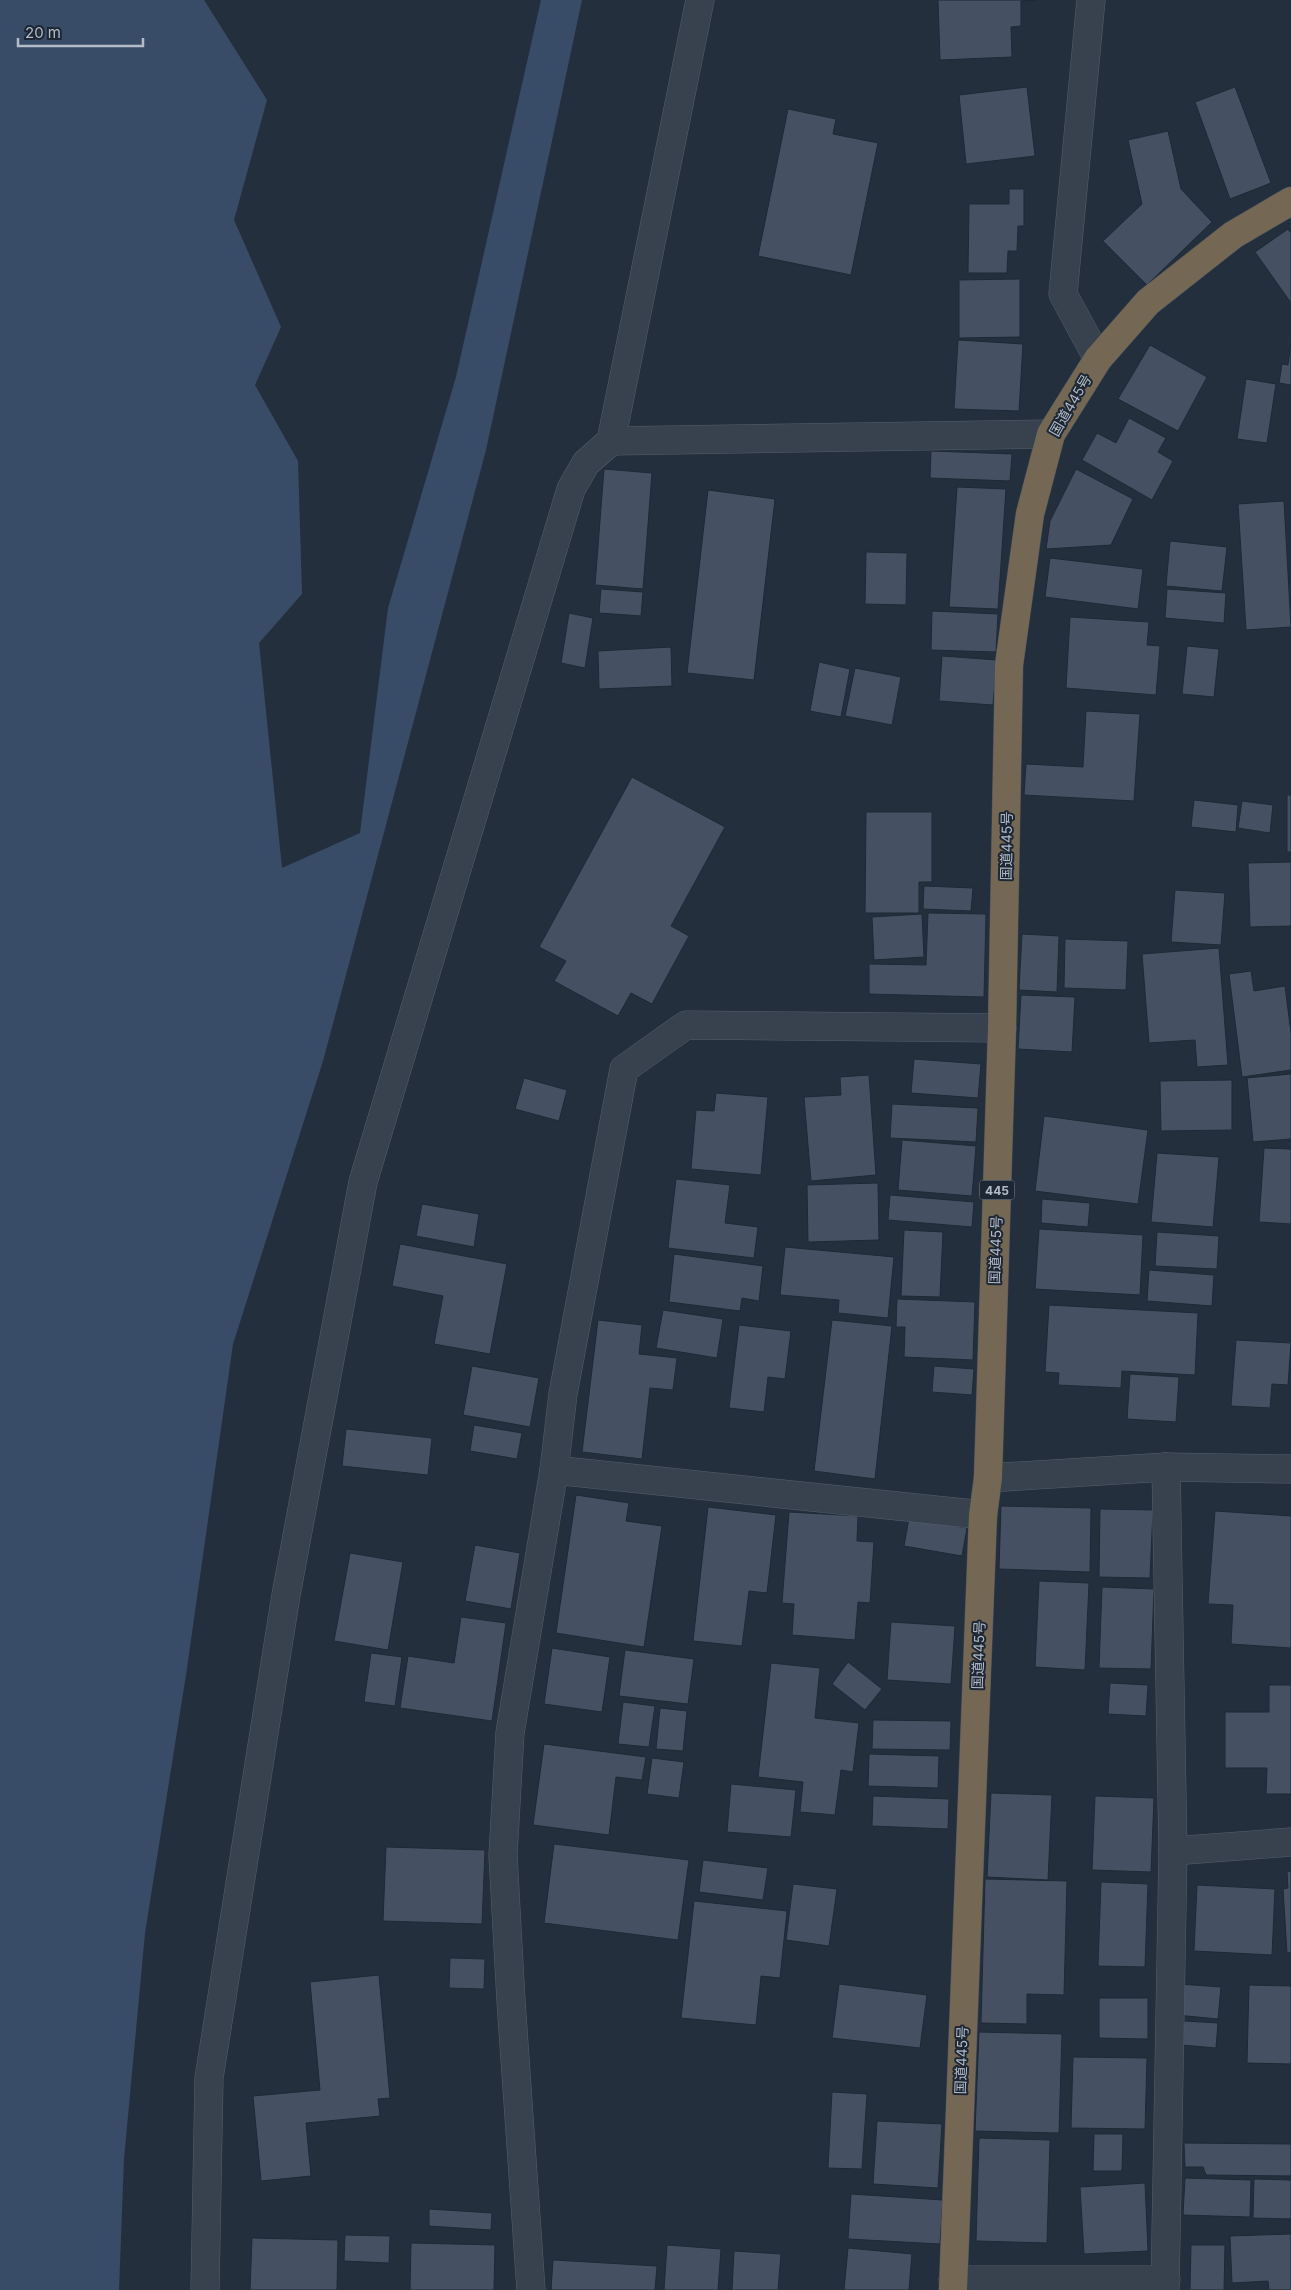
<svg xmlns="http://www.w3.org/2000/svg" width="1291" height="2290" font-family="Inter,'Noto Sans JP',sans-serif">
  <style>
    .water { fill: #394c67 }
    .building { fill: #455162; stroke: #1f2835 }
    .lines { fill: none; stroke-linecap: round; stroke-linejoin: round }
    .minor-casing { stroke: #565f6c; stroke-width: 29 }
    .highway-casing { stroke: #434c59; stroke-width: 29 }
    .minor { stroke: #38414e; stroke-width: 28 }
    .highway { stroke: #746855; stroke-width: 28 }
    .labels { text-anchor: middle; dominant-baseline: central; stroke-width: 4; stroke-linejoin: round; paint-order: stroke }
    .shield { fill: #1d2633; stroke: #878f9c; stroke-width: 1 }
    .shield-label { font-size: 12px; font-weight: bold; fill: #b4bcc9 }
    .street-label { font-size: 14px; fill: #b4bcc9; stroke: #1d2633 }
  </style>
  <rect width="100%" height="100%" fill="#242f3e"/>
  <path class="water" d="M0,0H204L267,100L234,220L281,327L255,385L298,461L302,594L259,643L282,868L360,833L388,608L456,377L541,0H582L486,450L323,1061L233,1344L186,1675L145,1933L124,2159L119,2290H0Z"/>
  <g class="building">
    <path d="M938,0H1036L1021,1V26L1011,27L1012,57L940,60Z"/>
    <path d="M1027,87L1035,156L966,164L959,95Z"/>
    <path d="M1235,87L1271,183L1230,199L1195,102Z"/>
    <path d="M788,109L836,119L833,134L878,143L851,275L758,256Z"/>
    <path d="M1168,131L1181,189L1212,222L1147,285L1103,241L1142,204L1128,140Z"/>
    <path d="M1009,189H1024V226H1018L1017,251H1008L1007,273H968L969,204H1009Z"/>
    <path d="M1288,229L1291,233V303L1255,252Z"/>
    <path d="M1020,279V337L959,338V280Z"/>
    <path d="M958,340L1023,344L1019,411L954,409Z"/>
    <path d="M1291,342V385L1279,383L1282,364L1288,365Z"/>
    <path d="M1150,345L1207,377L1178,431L1118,399Z"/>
    <path d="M1246,379L1276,384L1267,443L1237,439Z"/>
    <path d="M1129,418L1166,438L1158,452L1173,461L1152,500L1082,460L1097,433L1116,443Z"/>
    <path d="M931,451L1012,454L1010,481L930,478Z"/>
    <path d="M604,469L652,473L643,589L595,585Z"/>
    <path d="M1076,469L1133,499L1111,545L1046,549L1050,521Z"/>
    <path d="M957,487L1006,489L998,609L949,607Z"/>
    <path d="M708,490L775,499L754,680L687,673Z"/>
    <path d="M1284,501L1291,627L1246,630L1238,504Z"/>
    <path d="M1170,541L1227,547L1222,591L1166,586Z"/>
    <path d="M866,552L907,553L906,605L865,604Z"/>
    <path d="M1050,558L1143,569L1138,609L1045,597Z"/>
    <path d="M601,589L643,592L641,616L599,613Z"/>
    <path d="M1167,589L1226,593L1224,623L1165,618Z"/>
    <path d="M932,611L998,614L996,652L931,650Z"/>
    <path d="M569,613L593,618L585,668L561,663Z"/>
    <path d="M1070,617L1149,622L1147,645L1160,646L1156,695L1066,688Z"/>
    <path d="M1187,646L1219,649L1214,697L1182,694Z"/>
    <path d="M671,647L672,686L599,689L598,651Z"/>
    <path d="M942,656L997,660L993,705L939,701Z"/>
    <path d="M819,662L850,669L841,717L810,711Z"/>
    <path d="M855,668L901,677L892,725L845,716Z"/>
    <path d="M1086,711L1140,714L1134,801L1024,795L1026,764L1083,767Z"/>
    <path d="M632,777L725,827L671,926L689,936L652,1004L631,993L618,1016L554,981L566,961L539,947Z"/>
    <rect x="1287" y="795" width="4" height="57"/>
    <path d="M1194,800L1238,805L1236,832L1191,827Z"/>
    <path d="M1242,801L1273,805L1270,833L1238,828Z"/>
    <path d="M866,812H932V882H919V913H865Z"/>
    <path d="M1291,862V926L1250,927L1248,863Z"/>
    <path d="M924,886L973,888L971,911L923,909Z"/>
    <path d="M1175,890L1225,893L1221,945L1171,942Z"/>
    <path d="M928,913L986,914L984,997L869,994V964L926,965Z"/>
    <path d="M922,914L924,957L874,960L872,917Z"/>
    <path d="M1022,934L1059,936L1057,992L1019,990Z"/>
    <path d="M1065,939L1128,941L1126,990L1064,988Z"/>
    <path d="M1219,948L1228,1065L1197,1067L1195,1040L1149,1043L1142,954Z"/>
    <path d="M1251,971L1254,991L1285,986L1291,1033V1070L1242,1077L1229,974Z"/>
    <path d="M1021,995L1075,997L1072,1052L1018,1049Z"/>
    <path d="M914,1059L981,1064L978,1098L911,1093Z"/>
    <path d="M1291,1074V1139L1253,1142L1247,1078Z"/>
    <path d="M869,1075L876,1175L811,1181L804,1097L841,1095L840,1077Z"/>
    <path d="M524,1078L567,1090L559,1121L515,1109Z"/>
    <path d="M1232,1080V1130L1161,1131L1160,1081Z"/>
    <path d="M716,1093L768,1097L761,1175L691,1169L696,1110L714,1111Z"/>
    <path d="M892,1104L978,1108L976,1142L890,1138Z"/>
    <path d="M1044,1116L1148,1130L1138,1204L1035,1191Z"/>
    <path d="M902,1140L976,1146L972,1196L898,1190Z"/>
    <path d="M1264,1148L1291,1149V1224L1259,1222Z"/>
    <path d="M1157,1153L1219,1157L1213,1227L1151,1222Z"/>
    <path d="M676,1179L730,1185L725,1223L758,1227L754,1258L668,1248Z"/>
    <path d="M878,1183L879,1240L808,1242L807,1185Z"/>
    <path d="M890,1195L974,1202L972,1227L888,1220Z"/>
    <path d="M1042,1199L1090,1203L1088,1227L1041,1223Z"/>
    <path d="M422,1204L479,1214L474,1247L416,1236Z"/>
    <path d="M1039,1229L1143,1235L1140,1295L1035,1289Z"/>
    <path d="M904,1230L943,1232L940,1297L901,1296Z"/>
    <path d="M1157,1232L1219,1236L1217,1269L1155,1266Z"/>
    <path d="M400,1244L507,1264L490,1354L434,1344L443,1296L392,1286Z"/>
    <path d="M785,1247L894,1257L888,1318L838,1313L839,1300L780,1295Z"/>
    <path d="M674,1254L763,1266L759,1301L742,1298L740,1311L669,1302Z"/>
    <path d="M1149,1270L1214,1275L1212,1306L1147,1301Z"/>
    <path d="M897,1299L975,1302L973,1360L904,1357L905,1327H896Z"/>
    <path d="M1049,1305L1198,1313L1195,1375L1122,1371L1121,1388L1058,1385L1059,1373L1045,1372Z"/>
    <path d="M663,1310L723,1319L717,1358L656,1348Z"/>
    <path d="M598,1320L642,1325L639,1354L677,1358L673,1390L650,1388L642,1459L582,1452Z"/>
    <path d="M832,1320L892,1326L875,1479L814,1471Z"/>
    <path d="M739,1325L791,1331L785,1379L768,1377L764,1412L729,1408Z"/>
    <path d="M1236,1340L1291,1343L1288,1385L1272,1384L1270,1408L1231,1406Z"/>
    <path d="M472,1366L539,1378L530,1427L463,1415Z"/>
    <path d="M934,1366L974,1369L972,1395L932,1392Z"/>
    <path d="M1130,1374L1179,1377L1176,1422L1127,1419Z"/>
    <path d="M474,1425L522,1433L517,1459L470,1451Z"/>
    <path d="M346,1429L432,1438L428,1475L342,1466Z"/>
    <path d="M576,1495L629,1503L626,1521L662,1526L644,1647L556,1633Z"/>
    <path d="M1001,1506L1091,1508L1090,1572L999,1569Z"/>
    <path d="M708,1507L776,1515L767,1593L749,1591L742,1646L693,1641Z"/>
    <path d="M1100,1509L1153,1510L1150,1578L1099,1577Z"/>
    <path d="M1215,1511L1291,1516V1648L1231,1644L1233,1605L1208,1604Z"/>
    <path d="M789,1512L858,1516L857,1541L874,1542L870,1603L858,1602L855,1640L792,1635L794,1604L782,1603Z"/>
    <path d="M909,1518L967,1528L962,1556L904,1546Z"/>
    <path d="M475,1545L520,1553L511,1609L465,1601Z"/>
    <path d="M350,1553L403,1562L388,1650L334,1641Z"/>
    <path d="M1039,1581L1089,1583L1085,1670L1035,1667Z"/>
    <path d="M1102,1587L1154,1589L1151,1669L1099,1668Z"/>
    <path d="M461,1617L506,1623L492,1721L400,1708L408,1656L454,1663Z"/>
    <path d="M891,1622L955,1626L951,1684L887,1680Z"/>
    <path d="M552,1648L610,1657L602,1712L544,1704Z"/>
    <path d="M625,1650L694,1659L688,1704L619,1696Z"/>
    <path d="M371,1653L402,1657L395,1706L364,1702Z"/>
    <path d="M848,1662L882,1689L865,1710L832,1684Z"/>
    <path d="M771,1663L820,1668L815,1718L859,1723L853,1772L841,1770L835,1815L800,1812L803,1782L758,1777Z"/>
    <path d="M1110,1683L1148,1685L1146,1716L1108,1714Z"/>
    <path d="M1269,1685H1291V1794H1266L1267,1768H1225V1712H1269Z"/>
    <path d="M623,1702L655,1706L649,1747L618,1744Z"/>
    <path d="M660,1708L687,1711L683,1751L656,1749Z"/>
    <path d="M873,1720L951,1721L950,1750L872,1749Z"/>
    <path d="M544,1744L646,1757L642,1780L616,1777L609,1835L533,1825Z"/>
    <path d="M869,1754L939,1756L938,1788L868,1786Z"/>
    <path d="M652,1758L684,1762L679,1798L647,1794Z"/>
    <path d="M731,1784L796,1790L791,1837L727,1832Z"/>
    <path d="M991,1793L1052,1795L1048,1880L987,1877Z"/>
    <path d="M873,1796L949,1799L948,1829L872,1826Z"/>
    <path d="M1095,1796L1154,1798L1151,1872L1092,1870Z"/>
    <path d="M554,1844L689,1860L678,1940L544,1923Z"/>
    <path d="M386,1847L485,1850L482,1924L383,1921Z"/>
    <path d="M703,1860L768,1868L763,1900L699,1892Z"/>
    <path d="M1291,1871V1952L1287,1953L1283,1889L1288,1888L1287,1872Z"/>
    <path d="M985,1879L1067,1881L1064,1995L1027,1994V2024L981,2023Z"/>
    <path d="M1101,1882L1148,1884L1145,1967L1098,1966Z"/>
    <path d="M793,1884L837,1889L829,1946L786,1940Z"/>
    <path d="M1197,1885L1275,1889L1272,1955L1194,1951Z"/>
    <path d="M694,1901L787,1911L780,1978L761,1976L756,2025L681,2018Z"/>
    <path d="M450,1958L485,1959L484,1989L449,1988Z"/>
    <path d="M379,1975L390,2098L378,2099L380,2116L306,2123L311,2176L261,2181L253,2096L320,2090L310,1982Z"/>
    <path d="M839,1984L927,1995L920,2048L832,2038Z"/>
    <path d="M1179,1984L1221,1987L1218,2019L1177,2015Z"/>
    <path d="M1249,1985L1291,1986V2064L1247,2063Z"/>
    <path d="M1099,1998H1148V2039L1099,2038Z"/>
    <path d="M1184,2021L1218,2023L1216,2048L1182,2045Z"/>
    <path d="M979,2032L1062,2034L1059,2133L975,2131Z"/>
    <path d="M1073,2057L1147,2058L1145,2129L1071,2128Z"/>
    <path d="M832,2092L867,2094L862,2169L828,2168Z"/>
    <path d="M877,2121L942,2124L938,2188L873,2184Z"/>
    <path d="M1094,2134H1123L1122,2171H1093Z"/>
    <path d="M979,2138L1050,2140L1047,2243L976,2241Z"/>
    <path d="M1184,2143L1291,2144V2176L1206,2175L1203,2167H1185Z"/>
    <path d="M1185,2178L1251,2180L1250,2217L1183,2215Z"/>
    <path d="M1254,2179L1291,2180V2219L1253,2218Z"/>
    <path d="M1145,2183L1148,2251L1084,2254L1080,2187Z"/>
    <path d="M851,2194L943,2200L940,2244L848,2239Z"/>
    <path d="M429,2209L492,2213L491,2230L429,2226Z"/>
    <path d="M1291,2234V2290H1269L1268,2281L1232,2283L1230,2236Z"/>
    <path d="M345,2235L390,2236L389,2263L344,2261Z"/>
    <path d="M252,2238L338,2240L337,2290H250Z"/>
    <path d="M411,2243L495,2245L494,2290H410Z"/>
    <path d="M667,2245L721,2249L718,2290H664Z"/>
    <path d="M1191,2245H1225L1224,2290H1190Z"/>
    <path d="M848,2248L912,2254L909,2290H912H844Z"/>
    <path d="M734,2251L781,2254L778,2290H732Z"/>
    <path d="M553,2260L657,2266L655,2290H551Z"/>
  </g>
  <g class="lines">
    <g class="minor-casing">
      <g id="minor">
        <path d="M700,0L611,441L1051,434"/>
        <path d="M1091,0L1063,294L1098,359"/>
        <path d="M554,1470L983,1515"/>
        <path d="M988,1478L1166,1467L1291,1469"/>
        <path d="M1173,1851L1291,1842"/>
        <path d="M953,2280H1166"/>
        <path d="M205,2290L209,2078L286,1595L363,1182L571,489L586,463L611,441"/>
        <path d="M531,2290L511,2001L503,1855L510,1733L554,1470L563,1394L624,1069L686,1025L1002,1028"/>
        <path d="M1165,2290L1173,1851L1166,1467"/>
      </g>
    </g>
    <g class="highway-casing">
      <path id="highway" d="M953,2290L983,1515L988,1478L1002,1028L1009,665L1030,514L1051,434L1098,359L1148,302L1233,235L1291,201"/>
    </g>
    <use href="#minor" class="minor"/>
    <use href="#highway" class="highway"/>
  </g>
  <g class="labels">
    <rect class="shield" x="979.5" y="1180.5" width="35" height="19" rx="4"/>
    <g class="shield-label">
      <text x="997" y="1190">445</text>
    </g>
    <g class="street-label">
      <text transform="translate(1070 405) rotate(-60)">国道445号</text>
      <text transform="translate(1006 846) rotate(-89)">国道445号</text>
      <text transform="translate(995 1250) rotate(-88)">国道445号</text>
      <text transform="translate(978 1655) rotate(-88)">国道445号</text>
      <text transform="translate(961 2060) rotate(-88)">国道445号</text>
    </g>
  </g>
  <path d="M18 38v8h125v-8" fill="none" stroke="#b4bcc9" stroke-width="2.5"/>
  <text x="25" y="38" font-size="15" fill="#b4bcc9" stroke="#1d2633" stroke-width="4" paint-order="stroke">20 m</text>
</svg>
